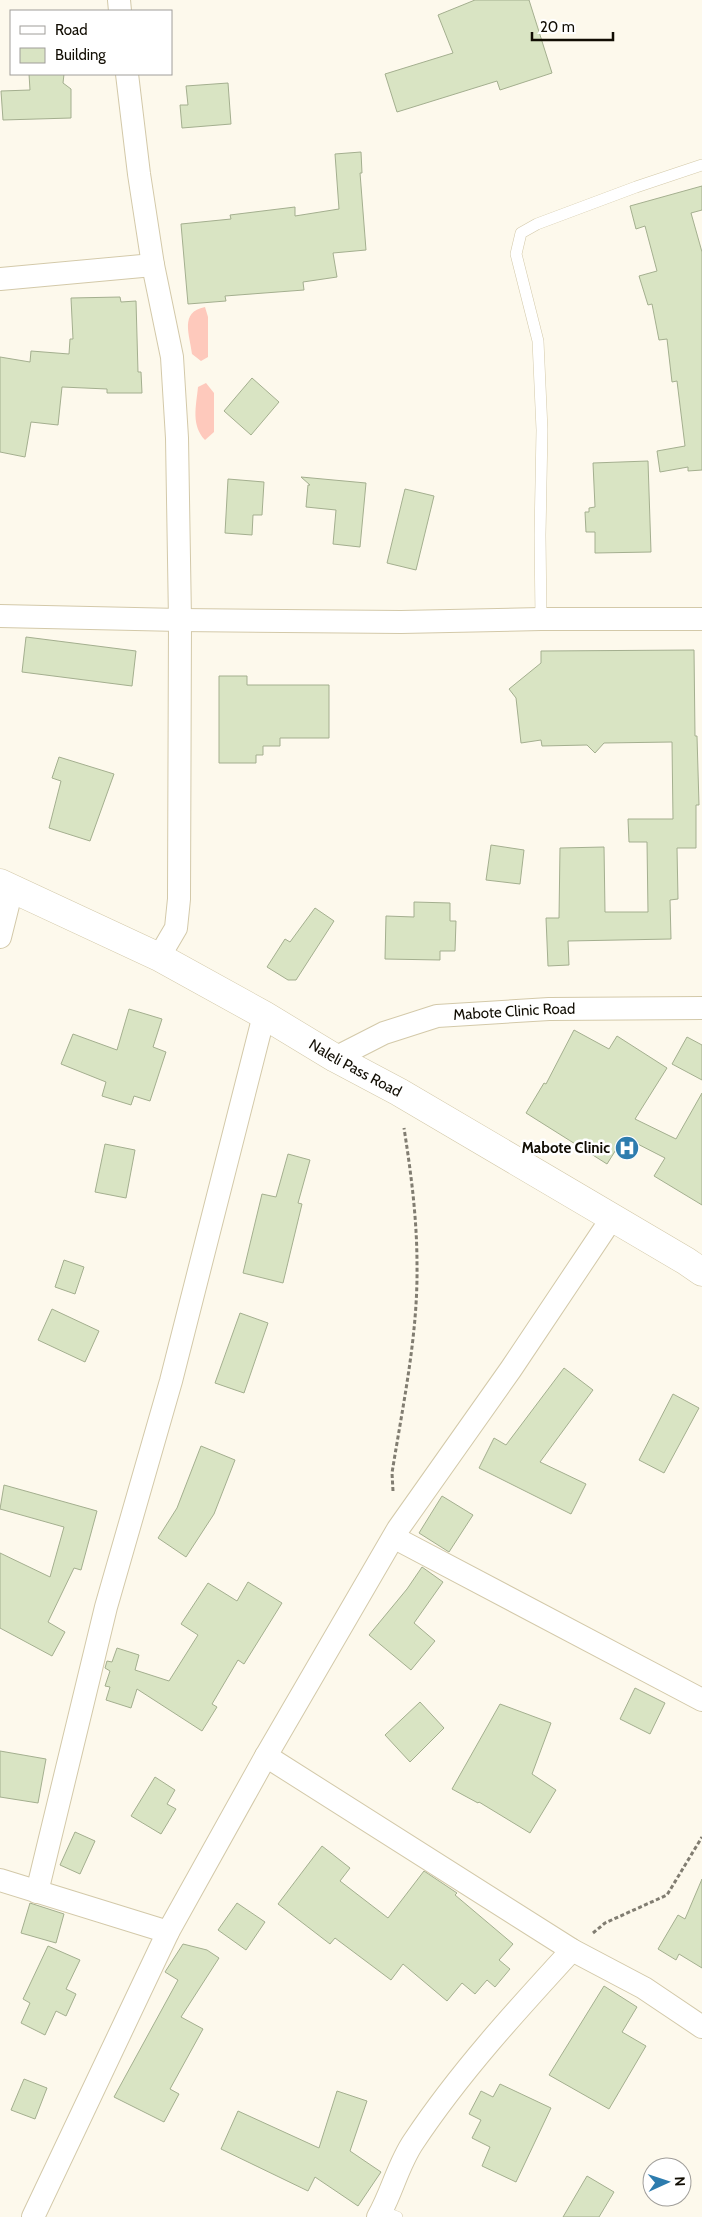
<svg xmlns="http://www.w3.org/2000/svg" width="702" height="2217" font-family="Cabin,sans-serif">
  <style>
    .green { fill: #fec9bc }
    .building { fill: #d9e4c3; stroke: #a4af8f }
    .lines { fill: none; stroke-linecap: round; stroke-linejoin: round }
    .service-casing { stroke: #d3c9a9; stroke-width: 12 }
    .minor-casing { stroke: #d3c9a9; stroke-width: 24 }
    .secondary-casing { stroke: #d3c9a9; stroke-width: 29 }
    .path { stroke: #817d71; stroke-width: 3; stroke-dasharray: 4 2.5; stroke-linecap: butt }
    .service { stroke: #fff; stroke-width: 11 }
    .minor { stroke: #fff; stroke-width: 22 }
    .secondary { stroke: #fff; stroke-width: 28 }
    .labels { text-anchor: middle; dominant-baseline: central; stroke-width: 5; stroke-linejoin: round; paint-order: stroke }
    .street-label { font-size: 15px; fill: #110d03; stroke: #fff }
    .poi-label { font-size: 15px; font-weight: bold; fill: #110d03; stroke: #fff; text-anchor: end }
  </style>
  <rect width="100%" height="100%" fill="#fdf9ec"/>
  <g class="green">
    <path d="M205,307L208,317V357L201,361L192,354C190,335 179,312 205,307Z"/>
    <path d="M206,383L214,393V432L205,440C191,425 196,407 198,387Z"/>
  </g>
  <g class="building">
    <path d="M475,0H529L552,73L500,90L497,81L397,112L385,74L453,53L438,15Z"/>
    <path d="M29,74H64L63,83L71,89V118L3,120L1,91L30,90Z"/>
    <path d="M228,83L231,124L182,128L180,105H188L186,86Z"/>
    <path d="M361,152L362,173H360L366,250L333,253L337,277L303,282L304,290L225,296L226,301L188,304L181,224L231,219L230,215L295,207V216L339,209L335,154Z"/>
    <path d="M702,186V210L691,213L702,252V470L688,471V467L660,472L657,451L685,446L677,381L672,382L667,339L659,340L652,304L648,305L639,276L657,271L645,226L636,229L630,206Z"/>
    <path d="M120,297L121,302L136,301L138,372H141L142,393H107V389L62,387L58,425L31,422L25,457L0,452V357L30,362L31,351L69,354L70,339H73L71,298Z"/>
    <path d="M252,378L279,402L251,435L224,411Z"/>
    <path d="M648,461L651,552L595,553V532H586L585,512H589V508L595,507L593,463Z"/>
    <path d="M301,477L366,483L360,547L333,544L336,510L306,507L308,485H310Z"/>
    <path d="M228,479L264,482L262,515H253L252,535L225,533Z"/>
    <path d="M405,489L434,496L416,570L387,563Z"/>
    <path d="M26,637L136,651L132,686L22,672Z"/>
    <path d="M694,650L695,736H697L699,805H696V848H677L678,899L670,900L671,939L568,941L569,965L548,966L546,918H559L560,848L604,847L605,912H648L647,842H629L628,819H673L672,742L604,743L595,753L587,745L542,746L541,740L521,743L516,698L509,689L541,663V651Z"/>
    <path d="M219,676H247V685H329V738H280V746H263V755H256V763H219Z"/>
    <path d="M59,757L114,774L90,841L49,828L61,781L52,778Z"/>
    <path d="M491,845L524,850L520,884L486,880Z"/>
    <path d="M414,902L450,903V921H456L455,951H440V960L385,959L386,916L414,917Z"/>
    <path d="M315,908L334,921L296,980H288L267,967L285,939L290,942Z"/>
    <path d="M129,1009L162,1019L153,1047L166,1052L150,1101L134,1096L131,1105L102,1096L106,1082L61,1064L73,1034L117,1050Z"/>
    <path d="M574,1030L609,1049L617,1036L667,1068L635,1119L676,1139L702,1093V1205L654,1176L665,1158L624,1137L607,1164L526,1113L544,1083L546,1084Z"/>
    <path d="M687,1037L702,1045V1080L672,1064Z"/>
    <path d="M105,1144L135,1150L126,1198L95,1192Z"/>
    <path d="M288,1154L310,1160L298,1203L302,1204L283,1283L243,1273L262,1194L276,1197Z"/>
    <path d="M64,1260L84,1267L75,1294L55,1287Z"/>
    <path d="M52,1309L99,1331L85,1362L38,1340Z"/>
    <path d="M240,1313L268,1323L244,1393L215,1383Z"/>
    <path d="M564,1368L593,1390L540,1462L586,1484L571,1514L479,1468L494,1438L506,1445Z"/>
    <path d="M673,1394L699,1408L664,1473L639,1460Z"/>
    <path d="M201,1446L235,1460L214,1514L186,1557L158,1538L177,1508Z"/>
    <path d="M4,1485L97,1511L81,1570L74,1568L48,1622L65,1632L52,1656L0,1628V1553L50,1577L64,1527L0,1509Z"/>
    <path d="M442,1496L473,1515L449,1552L419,1533Z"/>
    <path d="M422,1567L443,1582L414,1623L435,1641L411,1670L369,1635L407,1589Z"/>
    <path d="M248,1582L282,1603L244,1664L238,1660L212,1704L217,1707L202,1731L137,1689L131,1708L106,1700L110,1687L105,1686L110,1671L105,1668L107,1661L112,1662L117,1648L139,1655L135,1670L169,1681L198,1635L181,1624L208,1583L237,1601Z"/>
    <path d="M635,1688L665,1703L650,1734L620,1719Z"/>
    <path d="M420,1702L444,1728L410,1762L385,1735Z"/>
    <path d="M500,1704L551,1723L532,1774L556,1790L530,1833L479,1802L478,1803L452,1789Z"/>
    <path d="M0,1751L46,1759L38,1803L0,1797Z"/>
    <path d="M155,1777L175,1790L167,1804L176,1809L161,1834L131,1816Z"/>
    <path d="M75,1832L95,1841L80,1874L60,1865Z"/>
    <path d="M322,1846L350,1868L340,1881L388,1918L424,1871L457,1893L455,1895L513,1944L499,1960L510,1969L495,1987L487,1980L475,1994L462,1983L447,2001L403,1964L391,1980L335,1938L330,1944L278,1904Z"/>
    <path d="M702,1879V1968L679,1954L676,1960L658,1949L678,1915L685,1919Z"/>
    <path d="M30,1903L64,1914L56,1943L21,1933Z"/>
    <path d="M237,1903L265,1922L246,1950L218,1930Z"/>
    <path d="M183,1944L207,1950L219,1958L181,2017L203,2029L170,2089L179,2094L164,2122L114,2097L178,1980L165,1972Z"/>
    <path d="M48,1946L80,1960L66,1989L76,1994L66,2016L56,2011L45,2035L21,2023L30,2003L23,1999Z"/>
    <path d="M604,1986L637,2007L622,2032L646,2046L609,2109L549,2075Z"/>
    <path d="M24,2079L47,2088L35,2119L11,2110Z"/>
    <path d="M500,2084L551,2108L516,2182L482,2166L490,2147L472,2138L481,2120L469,2114L481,2091L493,2097Z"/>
    <path d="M337,2091L367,2101L350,2151L381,2172L358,2206L315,2177L308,2191L221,2149L238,2111L319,2148Z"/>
    <path d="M587,2176L614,2192L599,2217H563Z"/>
  </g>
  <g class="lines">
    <g class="service-casing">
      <g id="service">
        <path d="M541,619L540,535L542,430L538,341L516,254L521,233L537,224L636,187L702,165"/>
        <path d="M381,2211L397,2217"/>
      </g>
    </g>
    <g class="minor-casing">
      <g id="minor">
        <path d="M119,0L120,11"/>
        <path d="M127,74L139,174L153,265L172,357L177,438L180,620L179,899L176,928L159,957"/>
        <path d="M0,279L153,265"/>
        <path d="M0,616L180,620L401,622L541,619H702"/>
        <path d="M0,937L12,889"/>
        <path id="s1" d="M335,1058L384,1033L437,1016L549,1009L702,1008"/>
        <path d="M395,1538L702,1700"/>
        <path d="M266,1756L572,1950L644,1988L702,2027"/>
        <path d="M0,1880L168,1932"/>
        <path d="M37,1892L106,1607L171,1381L264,1015"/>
        <path d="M33,2217L168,1932L266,1756L398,1529L511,1369L612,1218"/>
        <path d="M378,2217C392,2193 398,2164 414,2141C460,2072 516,2011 572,1950"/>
      </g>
    </g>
    <g class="secondary-casing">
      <g id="secondary">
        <path id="s2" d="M0,883L159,957L264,1015L335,1058L399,1092L686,1261L702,1272"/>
      </g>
    </g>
    <g class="path">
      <path d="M393,1491L392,1473C403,1404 418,1335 417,1265C417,1218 411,1173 404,1128"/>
      <path d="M593,1933L605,1923L667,1895L702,1837"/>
    </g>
    <use href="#service" class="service"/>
    <use href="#minor" class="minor"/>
    <use href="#secondary" class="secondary"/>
  </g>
  <defs>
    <g id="hospital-disc" transform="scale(1.25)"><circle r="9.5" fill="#2d7cae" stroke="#fff"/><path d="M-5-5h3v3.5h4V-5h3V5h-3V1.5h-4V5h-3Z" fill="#fff"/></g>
  </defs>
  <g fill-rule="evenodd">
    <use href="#hospital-disc" x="627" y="1148"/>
  </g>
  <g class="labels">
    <g class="street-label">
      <text stroke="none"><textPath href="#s1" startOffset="188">Mabote Clinic Road</textPath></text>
      <text stroke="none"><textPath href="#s2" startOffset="401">Naleli Pass Road</textPath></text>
    </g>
    <g class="poi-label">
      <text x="610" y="1148">Mabote Clinic</text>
    </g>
  </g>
  <rect x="10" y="10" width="162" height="65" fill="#ffffff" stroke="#a09e9a"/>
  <rect x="20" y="26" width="25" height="8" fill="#ffffff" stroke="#a09e9a"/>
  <text x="55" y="35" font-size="15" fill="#110d03">Road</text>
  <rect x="20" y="48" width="25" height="15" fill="#d9e4c3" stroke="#a09e9a"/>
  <text x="55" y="60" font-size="15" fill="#110d03">Building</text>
  <g transform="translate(667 2182) rotate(87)"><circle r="24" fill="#ffffff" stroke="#a09e9a"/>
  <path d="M0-4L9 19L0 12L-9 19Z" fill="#2d7cae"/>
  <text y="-8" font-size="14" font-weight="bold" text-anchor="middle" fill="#110d03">N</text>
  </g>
  <path d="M532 32v8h81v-8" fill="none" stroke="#110d03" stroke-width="2.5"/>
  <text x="540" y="32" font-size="15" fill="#110d03" stroke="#ffffff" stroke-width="4" paint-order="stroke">20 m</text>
</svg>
